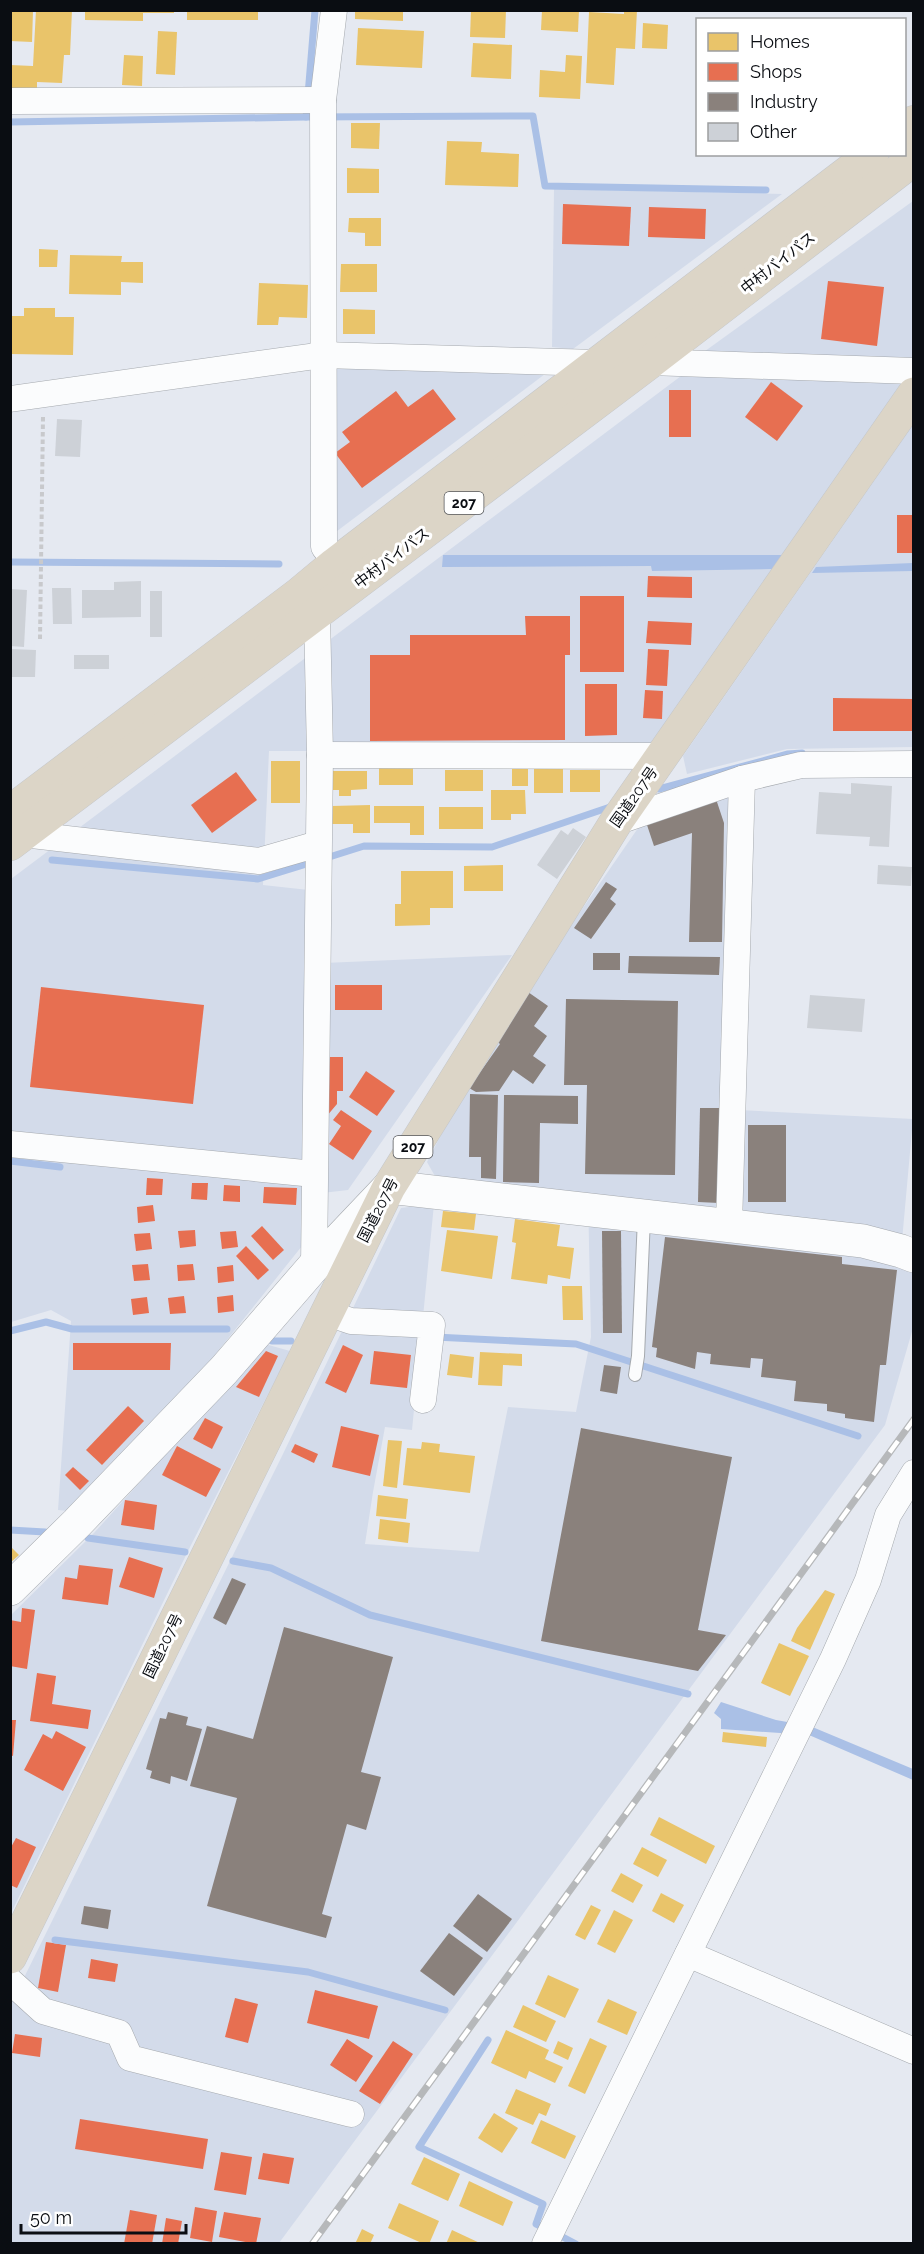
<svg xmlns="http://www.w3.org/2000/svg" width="924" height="2254" font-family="Raleway,'Noto Sans JP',sans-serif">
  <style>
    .built { fill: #d3dbea }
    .water { fill: #aac0e6 }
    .homes { fill: #e9c46a }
    .shops { fill: #e76f51 }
    .industry { fill: #8a817c }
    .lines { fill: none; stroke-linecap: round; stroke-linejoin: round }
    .stream { stroke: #aac0e6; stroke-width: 7 }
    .building { fill: #cdd1d7 }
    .lane-casing { stroke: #a5a9ae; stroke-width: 14 }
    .street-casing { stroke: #a5a9ae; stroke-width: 27 }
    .secondary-casing { stroke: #a5a9ae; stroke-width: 34 }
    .highway-casing { stroke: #c4c7cb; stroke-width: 34 }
    .path { stroke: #c8c9cc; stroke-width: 4; stroke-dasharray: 4.5 3; stroke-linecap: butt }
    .lane { stroke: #fbfcfd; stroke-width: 12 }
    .street { stroke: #fbfcfd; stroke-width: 26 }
    .secondary { stroke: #fbfcfd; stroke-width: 33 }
    .highway { stroke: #dcd5c7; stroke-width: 33 }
    .rail-casing { stroke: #b6b8ba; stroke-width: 7 }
    .rail { stroke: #fff; stroke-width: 4.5; stroke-dasharray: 14; stroke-linecap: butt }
    .labels { text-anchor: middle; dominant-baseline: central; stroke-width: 6; stroke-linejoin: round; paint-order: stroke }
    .shield { fill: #fff; stroke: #545659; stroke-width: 1.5 }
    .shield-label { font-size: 14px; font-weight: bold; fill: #0a0d12 }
    .street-label { font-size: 15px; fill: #0a0d12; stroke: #fff }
  </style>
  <rect width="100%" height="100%" fill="#e5e9f1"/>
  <g class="built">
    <path d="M554,189L782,194L573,349L552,347Z"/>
    <path d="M913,201V361L701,354Z"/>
    <path d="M314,366L545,374L312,550Z"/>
    <path d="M681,376L903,381L647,751H269L263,885L327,892L324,963L512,955L348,1190L305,1195L302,1246L210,1361L68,1511L58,1510L71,1321L51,1310L11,1322V879Z"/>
    <path d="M913,425V747L787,749L687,774L683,756Z"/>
    <path d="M746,783L739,1110L913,1119L900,1263L913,1269V1328L885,1425L279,2243H11L10,2006L282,1456L401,1208L434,1204L412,1430L385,1427L373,1492L365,1544L479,1552L508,1407L576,1412L591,1337L588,1196L436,1178L427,1162L487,1047L645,818Z"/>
    <path d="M265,1344L290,1351L191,1545L11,1913V1615L94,1533Z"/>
  </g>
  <g class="water">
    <path d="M443,555H782L772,569L652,571L651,566L442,567Z"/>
    <path d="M913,563V571L812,573L816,567Z"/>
    <path d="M721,1702L776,1720L810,1726L913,1769V1780L809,1735L721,1729V1719L714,1713Z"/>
  </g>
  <g class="homes">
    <path d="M10,10H33L32,42L10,41Z"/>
    <path d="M36,10H72L70,55H64L62,83L37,82V89L10,88V65L33,66Z"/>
    <path d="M85,10H174V13H143V21L85,20Z"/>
    <rect x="187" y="10" width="71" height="10"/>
    <path d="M355,10H403V21L355,19Z"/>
    <path d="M471,10H506L505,38L470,37Z"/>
    <path d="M542,10H579L578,32L541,30Z"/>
    <path d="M624,10H637L635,49L616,48L614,85L586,83L589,12L624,14Z"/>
    <path d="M643,23L668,25L667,49L642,48Z"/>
    <path d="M358,28L424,31L422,68L356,65Z"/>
    <path d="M158,31L177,32L175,75L156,74Z"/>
    <path d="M473,43L512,45L511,79L471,77Z"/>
    <path d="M124,55L143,56L142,86L122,85Z"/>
    <path d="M566,55L582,56L580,99L539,97L540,70L565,72Z"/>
    <path d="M351,123H380L379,149L351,148Z"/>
    <path d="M447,141L482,142L481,152L519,154L518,187L445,185Z"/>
    <path d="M347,168L379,169V193H347Z"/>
    <path d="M349,218H381V246H365V233L348,232Z"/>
    <path d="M39,249L58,250L57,267H39Z"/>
    <path d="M70,255L122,256L121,262H143V283L121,282V295L69,294Z"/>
    <path d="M341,264H377V292H340Z"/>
    <path d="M259,283L308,285L307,318L279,317L278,325H257Z"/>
    <path d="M24,308H55V317H74L73,355L10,354V316H24Z"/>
    <path d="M343,309L375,310V334H343Z"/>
    <rect x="271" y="761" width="29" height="42"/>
    <rect x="379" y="768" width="34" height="17"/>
    <rect x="512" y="768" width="16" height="18"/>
    <rect x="534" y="769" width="29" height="24"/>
    <rect x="445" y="770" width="38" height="21"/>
    <rect x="570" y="770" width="30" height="22"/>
    <path d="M333,771H367V789L351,790V796H339V790H333Z"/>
    <path d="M491,790H525L526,814H511V820H491Z"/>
    <path d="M370,805V833H353V824H332V806Z"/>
    <path d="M374,806H424V835H410V823H374Z"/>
    <rect x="439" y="807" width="44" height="22"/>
    <path d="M503,865V891H464V866Z"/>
    <path d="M401,871H453V908H430V925L395,926V904H401Z"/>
    <path d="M443,1211L476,1214L474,1230L441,1227Z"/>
    <path d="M515,1219L560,1225L557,1246L574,1248L570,1279L548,1275L547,1284L511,1279L516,1243L512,1242Z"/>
    <path d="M447,1230L498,1236L492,1279L441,1271Z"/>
    <path d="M562,1286H582L583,1320H563Z"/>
    <path d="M480,1352L522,1354V1366L503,1365L502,1386L478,1385Z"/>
    <path d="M450,1354L474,1357L472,1378L447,1375Z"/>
    <path d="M388,1440L402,1441L397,1488L383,1486Z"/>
    <path d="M422,1442L440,1444L439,1452L475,1456L470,1493L403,1485L407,1448L421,1449Z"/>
    <path d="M378,1495L408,1499L406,1519L376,1516Z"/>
    <path d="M380,1519L410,1523L408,1543L378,1539Z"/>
    <path d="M10,1546L19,1555L10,1563Z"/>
    <path d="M825,1590L835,1594L810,1650L791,1641L797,1628Z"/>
    <path d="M779,1643L809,1656L790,1696L761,1683Z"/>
    <path d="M723,1732L767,1737L766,1747L722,1742Z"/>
    <path d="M659,1817L715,1846L706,1864L650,1835Z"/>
    <path d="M642,1847L667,1860L658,1877L633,1864Z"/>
    <path d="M621,1873L643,1885L633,1903L611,1891Z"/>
    <path d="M661,1893L684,1905L674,1923L652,1911Z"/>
    <path d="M591,1905L601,1910L585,1940L575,1935Z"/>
    <path d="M614,1910L633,1920L615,1953L597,1944Z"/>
    <path d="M548,1975L579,1989L565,2018L535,2004Z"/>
    <path d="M608,1999L637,2012L627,2035L597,2022Z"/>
    <path d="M523,2005L556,2021L546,2042L513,2027Z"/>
    <path d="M506,2030L549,2050L545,2059L563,2067L555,2083L529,2071L526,2079L491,2063Z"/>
    <path d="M590,2038L607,2046L585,2094L568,2086Z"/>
    <path d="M558,2041L573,2048L568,2060L553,2053Z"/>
    <path d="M516,2089L551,2104L546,2116L539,2113L533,2125L505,2113Z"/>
    <path d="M494,2113L518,2128L502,2153L478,2138Z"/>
    <path d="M541,2120L576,2136L565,2159L531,2143Z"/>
    <path d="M424,2157L460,2174L448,2201L411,2184Z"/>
    <path d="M469,2181L513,2202L503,2226L459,2206Z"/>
    <path d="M399,2203L439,2221L429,2244H424L388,2228Z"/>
    <path d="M362,2229L374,2235L370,2244H355Z"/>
    <path d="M452,2230L482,2244H446Z"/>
  </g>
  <g class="shops">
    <path d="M563,204L631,207L629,246L562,244Z"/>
    <path d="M649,207L706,209L705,239L648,237Z"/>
    <path d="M828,281L884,287L877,346L821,339Z"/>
    <path d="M771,382L803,406L777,441L745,417Z"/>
    <path d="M433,389L456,419L362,488L335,453L350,442L342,432L396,391L408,407Z"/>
    <rect x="669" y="390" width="22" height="47"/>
    <rect x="897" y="515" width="17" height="38"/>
    <path d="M648,576L692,577V598L647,597Z"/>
    <rect x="580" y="596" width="44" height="76"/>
    <path d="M525,616H570V655H565V740L370,741V655H410V635H526Z"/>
    <path d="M648,621L692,623L691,645L646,643Z"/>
    <path d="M648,649L669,650L667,686L646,685Z"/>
    <path d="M585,684H617V735L585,736Z"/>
    <path d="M645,690L663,691L662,719L643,718Z"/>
    <path d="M833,698L914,699V731H833Z"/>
    <path d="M236,772L257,800L212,833L191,805Z"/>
    <rect x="335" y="985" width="47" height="25"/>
    <path d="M41,987L204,1005L193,1104L30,1087Z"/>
    <path d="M326,1057H343V1091H337V1104L326,1117Z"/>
    <path d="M366,1071L395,1091L377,1116L349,1097Z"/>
    <path d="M341,1110L372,1131L353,1160L329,1144L341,1126L333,1120Z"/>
    <path d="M147,1178L163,1179L162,1195H146Z"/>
    <path d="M192,1183H208L207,1200L191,1199Z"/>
    <path d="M224,1185L240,1186V1202L223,1201Z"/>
    <path d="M264,1187L297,1188L296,1205L263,1203Z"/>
    <path d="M153,1205L155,1221L138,1223L137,1207Z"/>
    <path d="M262,1226L284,1250L273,1260L251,1236Z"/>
    <path d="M195,1230L196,1246L180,1248L178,1231Z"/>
    <path d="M236,1231L238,1247L222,1249L220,1232Z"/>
    <path d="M150,1233L152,1249L136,1251L134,1234Z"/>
    <path d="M246,1246L269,1270L258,1280L236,1256Z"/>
    <path d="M148,1264L150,1280L134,1281L132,1265Z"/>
    <path d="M193,1264L195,1280L178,1281L177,1265Z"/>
    <path d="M233,1265L234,1281L218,1283L217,1267Z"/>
    <path d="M233,1295L234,1311L218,1313L217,1297Z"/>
    <path d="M184,1296L186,1313L170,1314L168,1298Z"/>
    <path d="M147,1297L149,1313L133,1315L131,1299Z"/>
    <path d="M73,1343H171L170,1370H73Z"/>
    <path d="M343,1345L363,1355L346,1393L325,1383Z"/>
    <path d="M266,1351L278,1356L259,1397L236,1387Z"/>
    <path d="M374,1351L411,1355L407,1388L370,1384Z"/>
    <path d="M128,1406L144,1421L102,1465L86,1450Z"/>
    <path d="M205,1418L223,1427L212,1449L193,1439Z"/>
    <path d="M341,1426L379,1435L370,1476L332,1467Z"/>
    <path d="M295,1444L318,1454L314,1463L291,1452Z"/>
    <path d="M177,1446L221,1469L206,1497L162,1475Z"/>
    <path d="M73,1467L89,1481L80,1490L65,1475Z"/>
    <path d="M125,1500L157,1505L154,1530L121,1525Z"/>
    <path d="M129,1557L163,1568L154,1598L119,1587Z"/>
    <path d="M79,1565L113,1569L108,1605L62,1599L65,1577L77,1579Z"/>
    <path d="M22,1608L35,1610L27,1669L10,1666V1620L21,1622Z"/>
    <path d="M37,1673L56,1676L52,1704L91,1710L88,1729L30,1721Z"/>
    <path d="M10,1720H16L13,1756L10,1755Z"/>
    <path d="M56,1731L86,1747L63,1791L24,1770L43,1734L52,1739Z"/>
    <path d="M16,1838L36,1847L17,1888L10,1885V1849Z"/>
    <path d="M46,1942L66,1945L58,1992L38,1988Z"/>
    <path d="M91,1959L118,1964L115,1982L88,1978Z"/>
    <path d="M315,1990L378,2006L369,2039L307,2023Z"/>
    <path d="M235,1998L258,2004L248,2043L225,2037Z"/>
    <path d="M15,2034L42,2038L40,2057L12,2053Z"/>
    <path d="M347,2039L373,2056L356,2082L330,2065Z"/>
    <path d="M393,2041L413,2054L380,2104L359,2091Z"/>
    <path d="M80,2119L208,2139L203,2169L75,2149Z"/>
    <path d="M221,2152L252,2157L246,2195L214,2190Z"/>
    <path d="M263,2153L294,2158L289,2184L258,2179Z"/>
    <path d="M195,2207L217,2211L212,2242L190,2238Z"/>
    <path d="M130,2210L157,2215L152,2244H124Z"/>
    <path d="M224,2212L261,2218L256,2244L219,2237Z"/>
    <path d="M166,2218L182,2221L178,2244H162Z"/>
  </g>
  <g class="industry">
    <path d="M716,799L724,823L722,942H689L692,833L654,846L646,822Z"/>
    <path d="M606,882L617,889L610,899L616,904L591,939L574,928Z"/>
    <rect x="593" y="953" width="27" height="17"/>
    <path d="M629,956L720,957L719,975L628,973Z"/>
    <path d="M528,992L548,1006L534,1026L547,1036L533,1056L546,1065L533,1084L513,1070L499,1091L476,1092L469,1088L500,1044L495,1040Z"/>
    <path d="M566,999L678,1001L675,1175L585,1174L587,1085H564Z"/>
    <path d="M470,1094L498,1095L496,1179L481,1178V1157H469Z"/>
    <path d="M504,1095L578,1096V1124L540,1123L539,1183L503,1182Z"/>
    <path d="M700,1108H721L719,1203L698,1202Z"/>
    <rect x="748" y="1125" width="38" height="77"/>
    <path d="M602,1231H621L622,1333H603Z"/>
    <path d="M665,1237L842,1257V1264L897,1270L886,1365H880L874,1422L845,1418V1414L827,1411V1404L794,1401L796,1381L761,1377L763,1359L751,1358L750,1368L710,1364L711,1354L697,1352L695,1369L656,1357L657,1348L652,1347Z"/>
    <path d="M604,1365L621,1367L617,1394L600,1391Z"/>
    <path d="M581,1428L732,1457L698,1630L726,1635L698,1671L541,1641Z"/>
    <path d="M232,1578L246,1584L226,1625L213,1618Z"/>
    <path d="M284,1627L393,1657L361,1772L381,1777L366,1830L347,1824L322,1914L332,1917L326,1938L207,1906L237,1798L190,1786L207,1726L253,1739Z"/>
    <path d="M168,1712L188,1717L186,1725L202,1729L187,1781L171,1776L170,1784L150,1778L152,1771L146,1769L160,1718L166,1719Z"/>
    <path d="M478,1894L512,1919L487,1952L453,1926Z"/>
    <path d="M84,1906L111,1910L108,1929L81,1924Z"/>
    <path d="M449,1933L483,1958L454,1996L420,1971Z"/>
  </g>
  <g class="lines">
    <g class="stream">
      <path d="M308,95L315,10"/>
      <path d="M306,117L533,116L545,186L766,190"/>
      <path d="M10,122L306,117V115"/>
      <path d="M10,562L279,564"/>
      <path d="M659,789L788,754L802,753"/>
      <path d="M323,859L364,846L492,847L613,806"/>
      <path d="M52,860L258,879L313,862"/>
      <path d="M10,1161L60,1167"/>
      <path d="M10,1331L46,1322L72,1329H227"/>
      <path d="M435,1337L576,1344L858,1436"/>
      <path d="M272,1341H291"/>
      <path d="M10,1530L45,1532"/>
      <path d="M88,1538L185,1552"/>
      <path d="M233,1561L271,1568L370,1615L688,1694"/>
      <path d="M55,1940L308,1972L445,2010"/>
      <path d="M488,2040L419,2147L543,2204L536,2224L547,2229"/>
      <path d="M557,2234L576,2244"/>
    </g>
  </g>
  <g class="building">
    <path d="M57,419L82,420L80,457L55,456Z"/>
    <path d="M141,581V617L82,618V590H114V582Z"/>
    <path d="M52,588H71L72,624H53Z"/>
    <path d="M10,589L27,590L24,647L10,646Z"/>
    <rect x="150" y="591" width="12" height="46"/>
    <path d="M10,649L36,650L35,677H10Z"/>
    <rect x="74" y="655" width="35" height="14"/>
    <path d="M851,783L892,786L889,847L869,846L870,837L816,834L819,792L851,794Z"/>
    <path d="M573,828L586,837L557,879L537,865L561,830L568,835Z"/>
    <path d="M878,865L912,867L911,886L877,884Z"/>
    <path d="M810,995L865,999L862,1032L807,1028Z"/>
  </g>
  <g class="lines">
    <g class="lane-casing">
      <path id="lane" d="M635,1375L638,1356L644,1218"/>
    </g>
    <g class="street-casing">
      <g id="street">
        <path d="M334,10L323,100L324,547L347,576"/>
        <path d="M10,101L323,100"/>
        <path d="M650,362L914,371"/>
        <path d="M10,399L323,355L598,363"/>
        <path d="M307,603L317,614L320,755L314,1266"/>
        <path d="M320,755L663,756"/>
        <path d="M616,822L742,779L801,765L914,764"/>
        <path d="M23,834L259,861L318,844"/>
        <path d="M10,1144L314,1174"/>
        <path d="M729,1225L742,779"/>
        <path d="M327,1313L351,1321L432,1325L423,1400"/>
        <path d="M688,1954L914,2051"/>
        <path d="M10,1981L43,2011L119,2033L130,2058L351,2114"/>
        <path d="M545,2244L833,1659L868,1580L888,1515L914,1473"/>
      </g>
    </g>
    <g class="secondary-casing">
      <path id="secondary" d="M10,1589L77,1523L224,1370L314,1266L389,1187L863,1241L901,1251L914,1256"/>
    </g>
    <g class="highway-casing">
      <g id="highway">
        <path d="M904,129L914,122"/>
        <path d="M10,812L299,594L335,564L872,154"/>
        <path d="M10,844L650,362L914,159"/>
        <path d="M10,1957L389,1187L616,822L914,394"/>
      </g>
    </g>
    <path class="path" d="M40,639L43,417"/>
    <use href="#lane" class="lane"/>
    <use href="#street" class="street"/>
    <use href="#secondary" class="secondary"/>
    <use href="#highway" class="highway"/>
    <g class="rail-casing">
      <path id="rail" d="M312,2244L914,1419"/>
    </g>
    <use href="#rail" class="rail"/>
  </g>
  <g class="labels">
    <g class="shield">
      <rect x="444.5" y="492" width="39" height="22" rx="4.5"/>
      <rect x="393.5" y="1136" width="39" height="22" rx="4.5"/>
    </g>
    <g class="shield-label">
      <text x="464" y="503">207</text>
      <text x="413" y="1147">207</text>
    </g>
    <g class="street-label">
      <text transform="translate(778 263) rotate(-38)">中村バイパス</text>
      <text transform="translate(392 558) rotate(-37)">中村バイパス</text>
      <text transform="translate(634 797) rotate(-55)">国道207号</text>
      <text transform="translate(378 1210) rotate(-63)">国道207号</text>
      <text transform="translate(163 1646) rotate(-64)">国道207号</text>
    </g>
  </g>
  <rect width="924" height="2254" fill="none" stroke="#0a0d12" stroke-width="24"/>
  <rect x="696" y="18" width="210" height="138" fill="#ffffff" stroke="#9d9ea0" stroke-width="1.5"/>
  <rect x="708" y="33" width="30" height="18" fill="#e9c46a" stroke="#9d9ea0" stroke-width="1.5"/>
  <text x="750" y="48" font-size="18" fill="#0a0d12">Homes</text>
  <rect x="708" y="63" width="30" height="18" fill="#e76f51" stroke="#9d9ea0" stroke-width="1.5"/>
  <text x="750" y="78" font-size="18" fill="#0a0d12">Shops</text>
  <rect x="708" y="93" width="30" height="18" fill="#8a817c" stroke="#9d9ea0" stroke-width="1.5"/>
  <text x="750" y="108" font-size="18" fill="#0a0d12">Industry</text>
  <rect x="708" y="123" width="30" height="18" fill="#cdd1d7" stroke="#9d9ea0" stroke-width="1.5"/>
  <text x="750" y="138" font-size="18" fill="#0a0d12">Other</text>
  <path d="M21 2224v9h165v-9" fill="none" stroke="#0a0d12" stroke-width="3"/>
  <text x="30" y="2224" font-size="18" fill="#0a0d12" stroke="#ffffff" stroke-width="4.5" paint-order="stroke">50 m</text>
</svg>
